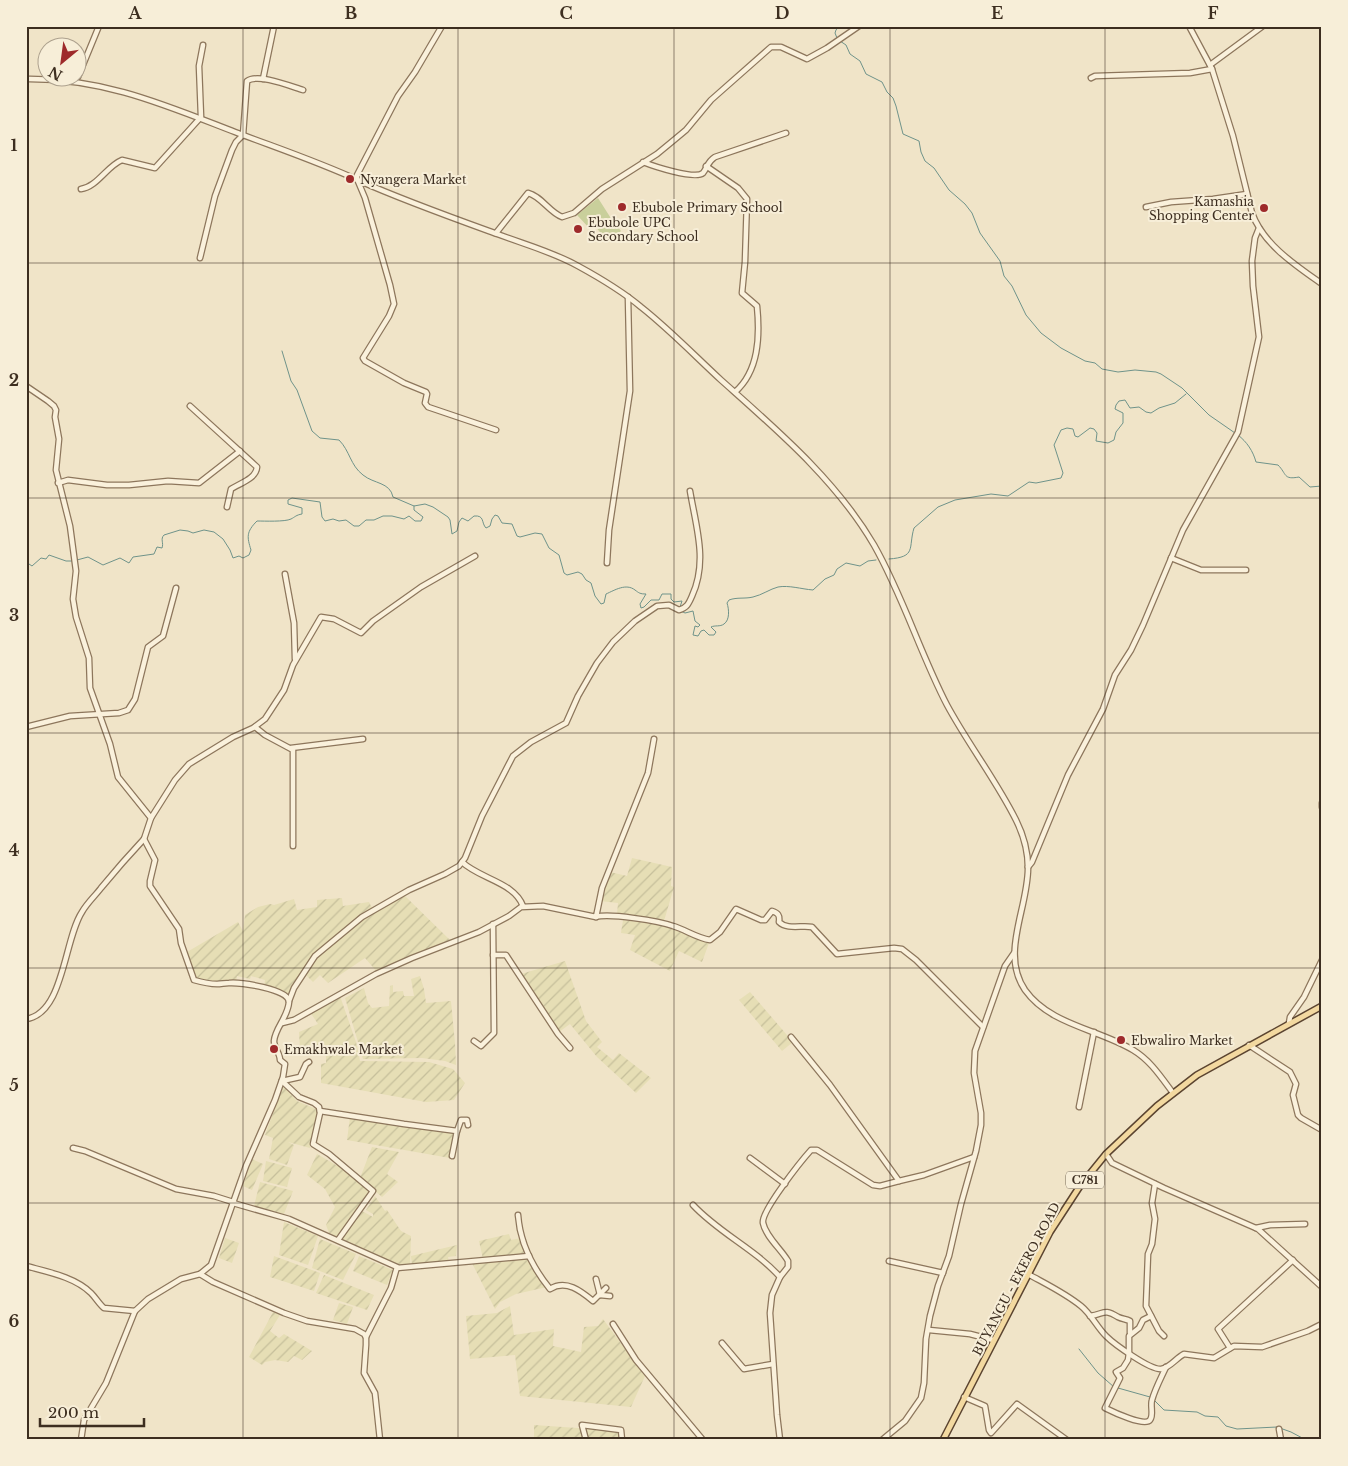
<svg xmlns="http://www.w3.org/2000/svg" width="1348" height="1466" font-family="'Libre Baskerville',serif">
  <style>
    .farmland { fill: url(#farmland-furrows) }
    .pitch { fill: #c9cf9b }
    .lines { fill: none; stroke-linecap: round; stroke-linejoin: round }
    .stream { stroke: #6f938a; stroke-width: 1 }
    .minor-casing { stroke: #8d765c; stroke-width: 7 }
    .major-casing { stroke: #5b4430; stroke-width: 8 }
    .minor { stroke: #faf1dc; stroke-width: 4.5 }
    .major { stroke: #f3d9a0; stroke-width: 5 }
    .grid { fill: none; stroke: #3d2e20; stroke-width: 1; stroke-opacity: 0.55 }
    .poi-dot { fill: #9e2a2b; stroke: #f7eed8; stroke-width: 2 }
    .labels { text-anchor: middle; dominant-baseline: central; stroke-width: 4; stroke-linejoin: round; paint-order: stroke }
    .shield { fill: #f7eed8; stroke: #756857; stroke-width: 1 }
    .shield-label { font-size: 11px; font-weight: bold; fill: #3d2e20 }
    .poi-label { font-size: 12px; fill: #3d2e20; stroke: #f7eed8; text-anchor: start }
    .street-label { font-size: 12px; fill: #3d2e20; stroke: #f7eed8 }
    .neatline { fill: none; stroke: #3d2e20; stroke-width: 2 }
    .grid-label { font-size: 16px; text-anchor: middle; font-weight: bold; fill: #3d2e20 }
  </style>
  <defs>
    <pattern id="farmland-furrows" width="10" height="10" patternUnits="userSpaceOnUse" patternTransform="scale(1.25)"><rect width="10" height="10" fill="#e6deb5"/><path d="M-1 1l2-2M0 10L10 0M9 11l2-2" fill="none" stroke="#c6bf9b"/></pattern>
  </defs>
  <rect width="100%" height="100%" fill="#f0e4c8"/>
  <g class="farmland">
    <path d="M632,858L672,867L671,886L674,887L664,921L617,914L618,903L600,901L610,872L627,876Z"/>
    <path d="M405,896L450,940L439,947L424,950L414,957L378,973L365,958L328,983L320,975L313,982L306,975L314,961L347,932L370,914Z"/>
    <path d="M342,898L343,906L369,902L372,908L347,926L307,963L289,997L286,994L264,986L265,980L251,976L250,979L237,976L236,982L220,983L198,980L193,975L187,952L238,922L243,931L245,915L258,907L270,904L274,905L294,899L297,910L317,907V900Z"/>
    <path d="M623,920L662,925L709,943L702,962L679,951L670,971L630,950L635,935L621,933Z"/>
    <path d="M565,961L586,1021L602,1042L597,1047L613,1060L619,1053L651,1078L636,1093L597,1057L570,1024L559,1032L521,974Z"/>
    <path d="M420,976L424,989L426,1003L451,1001L455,1043L456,1065L445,1061L422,1058L363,1059L345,998L364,988L368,1003L372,1008L389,1006L390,986L393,985V992L403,991L404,996H414L411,979Z"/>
    <path d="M750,992L793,1042L782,1051L739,1000Z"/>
    <path d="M340,996L356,1042L360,1061L429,1062L453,1069L465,1083L454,1100L426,1102L321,1083V1064L326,1063V1048L300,1050L299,1032L318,1024L310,1012Z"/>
    <path d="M283,1086L297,1101L318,1110L310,1148L288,1142L294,1145L287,1165L269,1159L273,1138L265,1135Z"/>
    <path d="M350,1117L455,1132L450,1158L347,1140Z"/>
    <path d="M372,1147L399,1152L387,1174L398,1182L382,1197L360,1178Z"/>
    <path d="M317,1154L348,1172L369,1192L337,1237L329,1233L326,1225L335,1207L325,1189L307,1175Z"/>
    <path d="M252,1159L263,1164L252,1190L243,1186Z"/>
    <path d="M266,1161L292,1168L287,1187L263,1181Z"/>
    <path d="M260,1182L293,1191L284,1214L254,1206Z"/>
    <path d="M375,1196L385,1211L387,1210L401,1231L411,1236L410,1267L395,1269L338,1242L362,1211L373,1217V1214L366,1210Z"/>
    <path d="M284,1222L318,1236L308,1265L279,1255Z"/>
    <path d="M509,1234L511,1240L521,1238L526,1255L483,1259L479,1241Z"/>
    <path d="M225,1238L239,1243L232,1263L219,1258Z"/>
    <path d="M320,1239L356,1254L343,1280L312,1268Z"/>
    <path d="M457,1245L456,1256L448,1257L449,1262L412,1266L411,1256Z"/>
    <path d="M274,1256L320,1273L314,1291L270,1277Z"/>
    <path d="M359,1256L393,1270L387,1285L353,1271Z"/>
    <path d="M527,1258L547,1287L516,1294L500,1302L495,1309L472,1263L503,1262Z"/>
    <path d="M324,1275L374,1295L367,1310L316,1293Z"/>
    <path d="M339,1303L353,1307L347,1324L333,1320Z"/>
    <path d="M510,1306L514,1335L554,1329L553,1346L581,1352L584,1327L598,1326L603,1319L645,1376L631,1407L520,1396L515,1355L470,1359L466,1316L497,1313Z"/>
    <path d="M273,1312L280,1315L270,1331L279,1338L284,1334L312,1351L302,1360L294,1356L288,1362L275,1360L265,1362L262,1365L249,1357Z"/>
    <path d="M534,1425L621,1431V1440H534Z"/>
  </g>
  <path class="pitch" d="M598,198L612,220L621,231L608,242L595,226L590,229L577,215Z"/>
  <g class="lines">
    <g class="stream">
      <path d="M837,38L835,33L836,30L839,26"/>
      <path d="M840,41L846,45L850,54L860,61L866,74L882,82L887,92L893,98L896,106L903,134L919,141L921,152L925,161L934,168L949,190L965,204L972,213L980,233L1000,261L1004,276L1012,286L1026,315L1041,333L1061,348L1085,361L1095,363L1102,369L1118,372L1135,370L1156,372L1161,374L1182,388L1209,415L1235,433"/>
      <path d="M282,351L291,381L297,390L312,431L320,438L339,440C350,451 350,465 363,475C374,484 390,482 393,497L414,506L425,504L433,507L448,517L450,520L452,534L457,531L459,522L462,518L468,521L474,516C485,515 481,523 486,528L490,526L492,519L495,515L498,516L502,523L512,524L517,536L520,537L535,533L542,534L549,548L559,555L564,573L567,575L578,572L582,574L586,580L591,583L595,596L601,604L604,603L606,594C615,590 626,583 635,590C639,593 640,594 646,594L640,604L641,608L644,607L651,600H659L662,594H671V599L674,602L682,601L680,607"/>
      <path d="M1238,435C1247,442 1253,451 1256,462L1278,465C1287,474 1283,480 1299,477L1310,487L1322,486"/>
      <path d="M889,559C917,557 908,548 914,528L938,507L955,500L991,494L1008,496L1029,482L1036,483L1061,478L1063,473L1054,445L1061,430L1067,428L1073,429L1075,436L1078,437L1090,428L1094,429L1097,433L1096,441L1108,443L1114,440L1116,432L1123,423V413L1115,409L1116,405L1119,401L1125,400L1130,408L1139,407L1146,412L1151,413L1159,408L1175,403L1186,394"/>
      <path d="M77,560L88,557L103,565L120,558L129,563L133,557L154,554L157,547L162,548C164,543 160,539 164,535L180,530L188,531L193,533L204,530L214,532L223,539L230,550L233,558L239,556L243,558L249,555L251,550C247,537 246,532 257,521C264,521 285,522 291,519C295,517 296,515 302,514V508L288,504V500L292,498L320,502L322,517L325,521L333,519L339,521L346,520L354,526H359L366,520H374L383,516H392L404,519L409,516L415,521H421L423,517L414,510V506"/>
      <path d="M26,562L32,566L41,558L46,559L49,555L66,561H73"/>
      <path d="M681,611L685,613L693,611L695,621L700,625L698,627L695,626L693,635L698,636L701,631L704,630L709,635H714L716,632L711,627C715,625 720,627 724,624C730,620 729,609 727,603L729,600C737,597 745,599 753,597C762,595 770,589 778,587C789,585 801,589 813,590L825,579L834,575L837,569L846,563L860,566L868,561L876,560"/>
      <path d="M1079,1349L1098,1373L1114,1387"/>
      <path d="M1118,1388L1150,1397"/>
      <path d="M1153,1399L1164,1410L1197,1412L1205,1416L1218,1417L1226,1426L1237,1429L1277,1427L1291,1432L1306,1440"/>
    </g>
    <g class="minor-casing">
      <g id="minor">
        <path d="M442,26L415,72L398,96L357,175V179L365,198L390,285L394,304L389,316L363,358L365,361L404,383L426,392L427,394L425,403L428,407L496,430"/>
        <path d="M1189,26L1212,69L1233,136L1252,213C1263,244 1295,265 1322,284"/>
        <path d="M1210,65L1263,26"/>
        <path d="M78,77L99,26"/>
        <path d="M1091,78L1095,76L1190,73L1212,69"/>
        <path d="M26,79C104,78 165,105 235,132C277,148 319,162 360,181C405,201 453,218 500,235C527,245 553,252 578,266C600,278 622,291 641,307C669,329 695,356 721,380C777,430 836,480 874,545C903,596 920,653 947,705C968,744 996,780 1016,820C1023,834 1028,852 1028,868C1028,909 1000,953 1025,990C1050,1025 1098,1029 1133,1050C1150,1060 1161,1077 1173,1093"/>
        <path d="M263,79L274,26"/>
        <path d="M643,162C653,166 695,180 703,173C708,167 707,162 715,157L786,133"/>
        <path d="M706,166L738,188L747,199L745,262L742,293L757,306C760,336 759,371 735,392"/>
        <path d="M81,189C97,187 107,166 122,160L155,168L201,117L199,66L203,45"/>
        <path d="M1146,207L1171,202L1213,199L1247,194"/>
        <path d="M496,233L528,193C541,196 549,212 562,217L574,213L602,189L657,154L674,140L686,130L711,100L771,47H781L807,59L827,48L859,26"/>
        <path d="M200,258L215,196L232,150L236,142L243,135L247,81C258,73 290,86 303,90"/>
        <path d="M26,386L48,401L54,406L56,410L55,417L59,439L56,470L70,526L76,571L73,599L76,617L89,658L90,688L110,744L118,777L151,818L144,839L155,860L150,881V886L179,929L181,943L194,980C201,982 210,984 217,984C221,984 225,983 229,983C240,982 289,989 289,1002C288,1017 275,1028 274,1041C274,1048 280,1053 280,1060L285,1064L283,1077L275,1100L246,1166L211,1265L200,1274L181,1279L148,1299L135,1311L106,1383L84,1420L81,1440"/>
        <path d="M190,406L257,467C256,479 240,483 231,489L227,507"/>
        <path d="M58,483L68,480L107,485H129L168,481L199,483L240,451"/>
        <path d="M1171,558L1201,570H1246"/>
        <path d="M607,563L609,530L630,391L628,297"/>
        <path d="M285,574L294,623L295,659"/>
        <path d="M26,727L70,716L119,713L128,710L135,699L148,647L163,636L176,588"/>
        <path d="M255,727L265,735L293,750V846"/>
        <path d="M291,748L363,739"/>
        <path d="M1322,803V807"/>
        <path d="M151,818L175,780L189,764L233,737L253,728L265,719L284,690L293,665L321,617L334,619L361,633L373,621L421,587L475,556"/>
        <path d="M462,862C480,879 514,882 523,906"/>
        <path d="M1028,867L1032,862L1068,775L1103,709L1115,675L1131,650L1143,625L1183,530L1238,432L1259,337L1253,286L1252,261L1255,238L1259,228"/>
        <path d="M596,917C609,913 659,921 673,926C686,930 697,938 710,940L720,932L736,909L761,920H765L772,911C778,913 780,915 779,922C787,930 802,925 812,927L837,954L894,948L902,949L916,960L983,1027"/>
        <path d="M493,955H506L558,1034L570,1048"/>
        <path d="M289,1001L294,988L315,956L362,917L409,890L445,874L459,866L465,858L482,816L513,756L531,742L566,723L578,696L597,663L613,642L635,621L657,606L669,605L679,610C687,608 689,603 692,596C708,561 696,527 690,491"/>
        <path d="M26,1019C64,1014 64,939 82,912C87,903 95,896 101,888C115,871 129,855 144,839"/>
        <path d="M282,1023L294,1020L376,974L412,958L479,932L509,916L521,907L543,906L596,917L602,888L648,773L654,739"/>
        <path d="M1289,1023L1290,1017L1304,997L1322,960"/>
        <path d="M791,1037L830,1085L899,1181L924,1175L974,1157"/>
        <path d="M474,1041L481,1046L494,1033L493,924"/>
        <path d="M1249,1045L1290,1072L1296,1084L1293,1095L1298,1115L1301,1118L1322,1130"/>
        <path d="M282,1081L299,1097L314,1103L319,1107L320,1113L313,1144L329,1154L373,1191L338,1240"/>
        <path d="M282,1081L300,1077L306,1064L309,1062"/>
        <path d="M1079,1107L1094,1032"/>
        <path d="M320,1111L404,1124L457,1131L452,1156"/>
        <path d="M457,1131L461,1120H467L468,1125"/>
        <path d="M73,1148L85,1151L176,1189L214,1196L233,1202"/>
        <path d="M1106,1154L1112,1163L1164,1188L1258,1229L1322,1287"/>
        <path d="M750,1158L785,1184"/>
        <path d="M1155,1184L1152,1203L1155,1219L1152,1244L1148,1254L1146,1306L1159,1331L1164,1336"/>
        <path d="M233,1203L289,1219L397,1267L391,1288L366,1337"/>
        <path d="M693,1205C719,1233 755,1249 780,1277L772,1295L770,1313L777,1415L780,1440"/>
        <path d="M518,1215C520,1243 533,1268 550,1289C566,1279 581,1291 593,1301L606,1288"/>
        <path d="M1256,1228L1270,1225L1305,1224"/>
        <path d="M889,1261L943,1273"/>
        <path d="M26,1266C48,1272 75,1277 91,1293C96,1298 99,1304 104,1308L135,1311"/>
        <path d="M397,1268L529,1256"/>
        <path d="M200,1274L213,1282L284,1313L307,1321L355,1329L364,1334L366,1337V1345L364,1373L375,1393L380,1440"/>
        <path d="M1028,1274C1046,1284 1065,1293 1081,1306C1091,1314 1097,1327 1106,1336C1114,1344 1150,1370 1161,1369C1170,1368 1176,1358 1184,1354L1214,1358L1234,1346L1262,1347L1308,1331L1322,1324"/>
        <path d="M780,1277L788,1267V1261C781,1249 766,1237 763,1223C761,1211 802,1160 811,1150H817L873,1185L880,1186L899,1181"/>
        <path d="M596,1279L600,1295"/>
        <path d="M600,1295L610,1296"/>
        <path d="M1090,1316C1105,1314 1103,1308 1118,1317C1122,1319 1126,1319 1130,1321V1333"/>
        <path d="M1151,1316L1143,1320L1139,1328L1129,1336V1353L1128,1360L1123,1368L1116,1372L1120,1378L1105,1408C1113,1412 1145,1427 1150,1420C1154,1415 1150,1406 1152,1400C1155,1389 1161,1378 1166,1367"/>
        <path d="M613,1324L636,1360L703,1440"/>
        <path d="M929,1330L970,1334L993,1340"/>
        <path d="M722,1343L744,1369L773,1364"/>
        <path d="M1230,1348L1218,1329L1293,1260"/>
        <path d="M964,1397L985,1406L989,1430L991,1433L1017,1404L1067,1440"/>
        <path d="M1279,1429L1281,1440"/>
        <path d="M586,1440L582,1425L621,1430L622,1440"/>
        <path d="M882,1440L905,1421L921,1398L924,1383L926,1339L930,1316L938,1286L949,1256L961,1204L976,1151L981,1125V1113L974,1073L975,1051L1005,966L1014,953"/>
      </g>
    </g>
    <g class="major-casing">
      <path id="major" d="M943,1440L1050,1232L1080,1186L1106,1154L1157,1106L1197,1075L1322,1006"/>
    </g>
    <use href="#minor" class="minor"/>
    <use href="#major" class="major"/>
  </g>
  <path class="grid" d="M243,26V1440M458,26V1440M674,26V1440M890,26V1440M1105,26V1440M26,263H1322M26,498H1322M26,733H1322M26,968H1322M26,1203H1322"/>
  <g class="poi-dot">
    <circle cx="350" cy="179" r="5"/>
    <circle cx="622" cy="207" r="5"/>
    <circle cx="1264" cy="208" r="5"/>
    <circle cx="578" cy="229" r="5"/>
    <circle cx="1121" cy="1040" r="5"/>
    <circle cx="274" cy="1049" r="5"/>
  </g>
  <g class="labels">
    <rect class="shield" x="1066" y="1171.5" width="38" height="17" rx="4"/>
    <g class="shield-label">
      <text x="1085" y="1180">C781</text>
    </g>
    <g class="poi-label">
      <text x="360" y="179">Nyangera Market</text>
      <text x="1254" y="201" text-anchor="end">Kamashia<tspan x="1254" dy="14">Shopping Center</tspan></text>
      <text x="632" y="207">Ebubole Primary School</text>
      <text x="588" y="222">Ebubole UPC<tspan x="588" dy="14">Secondary School</tspan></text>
      <text x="1131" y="1040">Ebwaliro Market</text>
      <text x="284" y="1049">Emakhwale Market</text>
    </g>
    <g class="street-label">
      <text transform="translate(1016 1279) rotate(-62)">BUYANGU - EKERO ROAD</text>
    </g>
  </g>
  <rect width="1348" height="1466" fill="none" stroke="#f7eed8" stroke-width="55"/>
  <g transform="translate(62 62) rotate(209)"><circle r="24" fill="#f7eed8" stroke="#ada18e"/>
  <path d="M0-4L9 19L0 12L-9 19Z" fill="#9e2a2b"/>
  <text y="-8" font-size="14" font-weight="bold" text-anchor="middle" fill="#3d2e20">N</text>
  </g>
  <path d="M40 1418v8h104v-8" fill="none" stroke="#3d2e20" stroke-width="2.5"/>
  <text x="48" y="1418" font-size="15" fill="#3d2e20" stroke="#f7eed8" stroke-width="4" paint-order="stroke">200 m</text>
  <rect x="28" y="28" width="1292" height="1410" class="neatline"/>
  <g class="grid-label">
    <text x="135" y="19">A</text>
    <text x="351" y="19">B</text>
    <text x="566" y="19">C</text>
    <text x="782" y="19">D</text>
    <text x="997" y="19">E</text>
    <text x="1213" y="19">F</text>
    <text x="14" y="151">1</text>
    <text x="14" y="386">2</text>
    <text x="14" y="621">3</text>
    <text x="14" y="856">4</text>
    <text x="14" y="1091">5</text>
    <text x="14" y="1327">6</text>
  </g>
</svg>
